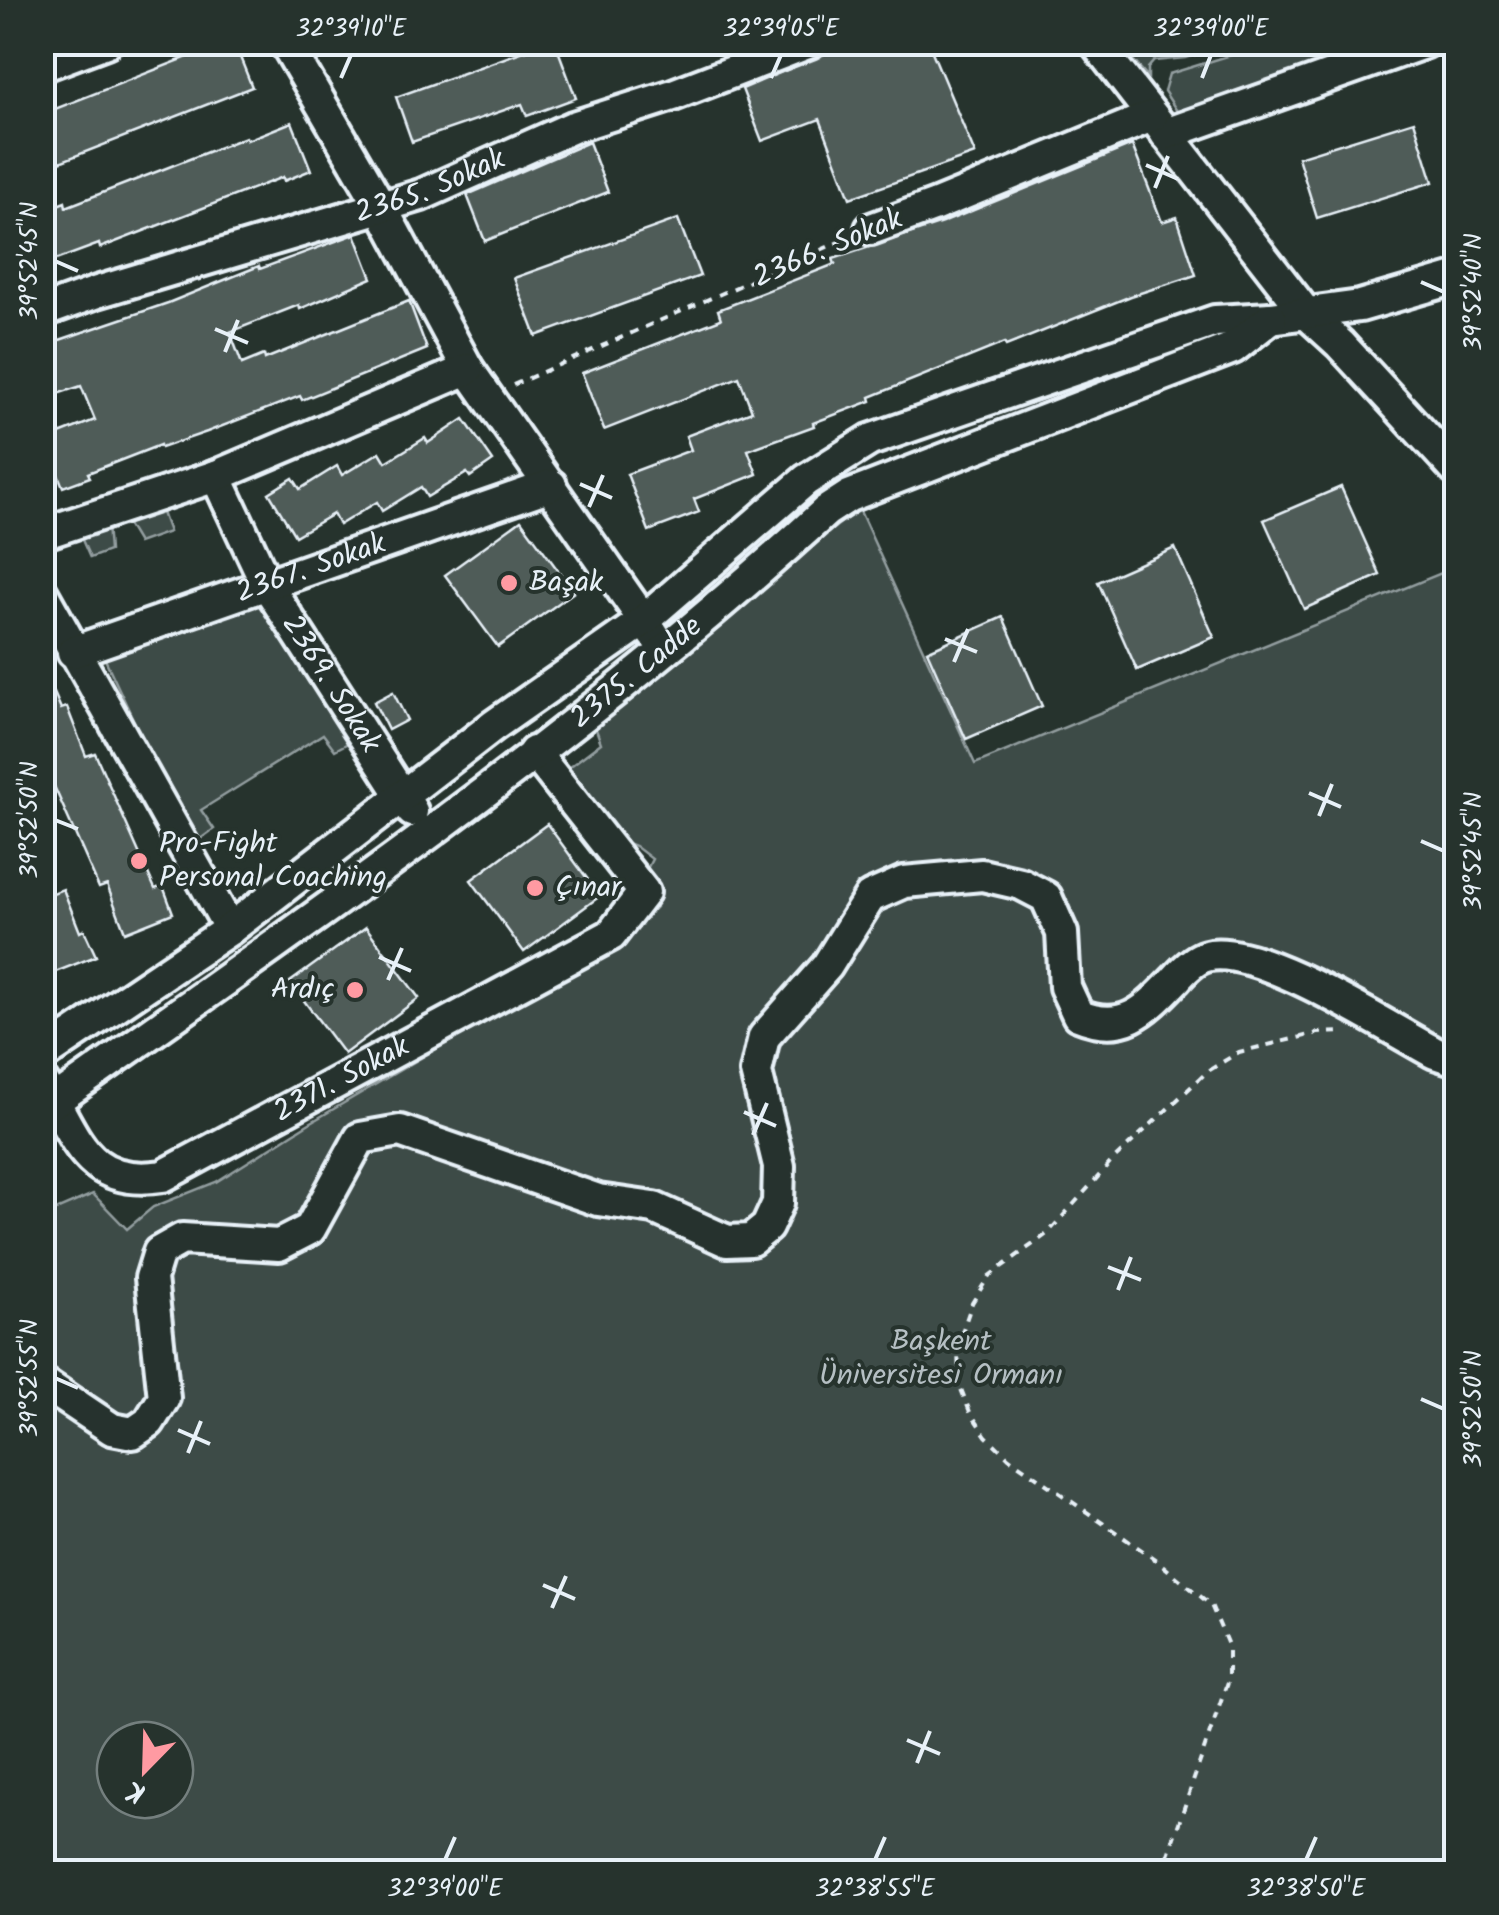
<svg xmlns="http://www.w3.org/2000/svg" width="1499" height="1915" font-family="Kalam,sans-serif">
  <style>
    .green { fill: #3e4b47; stroke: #939ea0; stroke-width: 2.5; fill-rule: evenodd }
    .building { fill: #505c59; stroke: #e8f1f8; stroke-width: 2.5 }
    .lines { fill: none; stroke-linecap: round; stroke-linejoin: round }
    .minor-casing { stroke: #e8f1f8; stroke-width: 38 }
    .path { stroke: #e8f1f8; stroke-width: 4; stroke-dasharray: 8 8; stroke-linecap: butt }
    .minor { stroke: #26332d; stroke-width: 30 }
    .ticks { fill: none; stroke: #e8f1f8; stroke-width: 4 }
    .poi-dot { fill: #ff9aa2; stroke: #26332d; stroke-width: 4 }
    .labels { text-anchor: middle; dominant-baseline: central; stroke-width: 8; stroke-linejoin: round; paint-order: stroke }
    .street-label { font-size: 30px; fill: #e8f1f8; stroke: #26332d }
    .poi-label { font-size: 30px; fill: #e8f1f8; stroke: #26332d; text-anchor: start }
    .park-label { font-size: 30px; fill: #b5bfc3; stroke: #26332d }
    .neatline { fill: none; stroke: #e8f1f8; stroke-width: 4 }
    .ticks-label { font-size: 25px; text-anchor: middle; fill: #e8f1f8 }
  </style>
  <rect width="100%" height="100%" fill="#26332d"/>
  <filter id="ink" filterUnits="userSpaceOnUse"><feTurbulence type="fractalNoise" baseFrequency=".01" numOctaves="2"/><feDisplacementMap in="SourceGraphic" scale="20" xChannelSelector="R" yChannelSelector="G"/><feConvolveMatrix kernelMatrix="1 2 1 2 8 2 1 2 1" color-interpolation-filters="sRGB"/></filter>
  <g filter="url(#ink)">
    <g class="green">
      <path d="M1118,43H1234L1185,58L1154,61L1148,68V77Z"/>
      <path d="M1270,43H1405L1182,119L1164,91L1169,74Z"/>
      <path d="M160,507L169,532L138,543L124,520Z"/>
      <path d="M859,509L975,764L1456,567V1872H43L42,1216L93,1194L127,1229L153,1207L216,1182L308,1124L622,940L656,907L647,869L652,859L635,846L622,841L564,771L601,743L593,721C688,659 768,576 859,509ZM115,1740H175V1800H115Z"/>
      <path d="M107,524L109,551L90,558L79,533Z"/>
      <path d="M268,598L348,743L335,750L323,734L201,810L214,829L192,845L105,659L107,651Z"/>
    </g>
    <g class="building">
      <path d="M226,42H234L252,87L42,169V114Z"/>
      <path d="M549,42H555L576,98L527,116L522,104L412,142L396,97Z"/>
      <path d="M852,42H928L975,154L850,198L820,119L762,141L742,89Z"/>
      <path d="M1414,121L1433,182L1317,218L1298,157Z"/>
      <path d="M292,122L311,170L284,181L283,177L100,248L99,244L56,260L42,224V211L65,202L66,207L246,137L247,140Z"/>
      <path d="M589,142L608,192L485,241L467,195Z"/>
      <path d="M1132,145L1162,222L1177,217L1196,275L1131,296L1006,346L1004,343L870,397L871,401L813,423L814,426L748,450L757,474L694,499L699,512L649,531L627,474L691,450L686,436L752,411L739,377L604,430L582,373L721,319L718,310L835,264L833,259L942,223Z"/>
      <path d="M678,219L700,276L536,336L514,278Z"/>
      <path d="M355,234L372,278L300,309L299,305L230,332L242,364L264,355L265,359L409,301L427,349L302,400L300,396L207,432L161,448L160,445L88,473L90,477L63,487L44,440L95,420L81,386L42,399V346L168,303L259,266L260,269Z"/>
      <path d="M464,419L493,461L470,477L467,473L427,497L421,487L382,511L377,502L339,525L333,514L295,536L269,493L293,478L300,489L337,466L342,475L380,452L386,462L425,438L428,443Z"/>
      <path d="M1341,487L1380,575L1304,609L1264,520Z"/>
      <path d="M521,520L574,592L498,647L445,575Z"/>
      <path d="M1175,548L1214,637L1137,670L1098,582Z"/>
      <path d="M1003,617L1042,706L966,739L927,651Z"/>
      <path d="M42,665L61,709L67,707L86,756L95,753L155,889L163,886L173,913L125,932L107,885L99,888L42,759Z"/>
      <path d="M393,692L407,720L388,730L374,702Z"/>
      <path d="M547,824L600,896L524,952L471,880Z"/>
      <path d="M63,889L80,932L84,930L96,956L48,975L42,961V897Z"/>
      <path d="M366,927L419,998L344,1054L290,982Z"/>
    </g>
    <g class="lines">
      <g class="minor-casing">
        <g id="minor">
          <path d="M285,42L380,205L468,369L654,635"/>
          <path d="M1095,42L1306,313L1340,344L1456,470"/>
          <path d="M42,66L106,42"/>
          <path d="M1166,134L1426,42"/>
          <path d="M871,229L936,205L1152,116"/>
          <path id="s1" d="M42,312L97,292L421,195L573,127L673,95L810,42"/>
          <path id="s2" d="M216,476L267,585L412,811"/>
          <path d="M42,534L216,476L468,369"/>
          <path d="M42,593L230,929"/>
          <path id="s3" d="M73,652L551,485"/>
          <path d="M42,1056L230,929L493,726L643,621L806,480L870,440L1215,321L1271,318L1360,306L1456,278"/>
          <path id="s4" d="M42,1081C77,1135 83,1188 163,1176L611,935L644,892L534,752"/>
          <path id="s5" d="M42,1110C310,920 584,733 826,511L849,496L1233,348L1271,318"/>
          <path d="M42,1382L112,1429L133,1433L149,1422L164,1398L151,1278L159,1252L182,1239L279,1245L310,1229L360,1138L400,1131L598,1200L654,1208L727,1241L751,1240L767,1227L778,1203L779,1166L756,1072L764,1037L827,966L870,897L904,882L982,875L1021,884L1046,897L1062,933L1065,987L1078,1015C1124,1034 1145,1011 1176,979C1183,971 1195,959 1206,956C1256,942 1388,1028 1435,1053L1456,1060"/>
        </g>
      </g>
      <g class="path">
        <path d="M513,385L848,238"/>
        <path d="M1162,1872L1228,1680V1645L1211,1605L1156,1560L1009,1458L986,1436L970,1412L959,1384L958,1344L972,1303L989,1276L1047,1234L1113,1160L1208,1071L1239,1052L1318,1033L1342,1032"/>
      </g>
      <use href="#minor" class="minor"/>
    </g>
  </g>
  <path class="ticks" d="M341,78L351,55M771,78L781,55M1202,78L1211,55M1146,165L1178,179M1155,188L1168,156M55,261L78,271M1421,282L1444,292M215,329L248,343M225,352L238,320M580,484L612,498M589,507L603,475M945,639L977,652M954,662L968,629M1309,793L1341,807M1319,816L1332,784M55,820L78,829M1421,841L1444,851M379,957L411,971M388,980L402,948M744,1112L776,1126M753,1135L767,1103M1108,1267L1141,1280M1118,1290L1131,1257M55,1378L78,1388M1421,1399L1444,1409M178,1430L210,1444M188,1453L201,1421M543,1585L575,1599M552,1608L566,1576M907,1740L940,1754M917,1763L930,1731M445,1860L455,1837M875,1860L885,1837M1306,1860L1316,1837"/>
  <g class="poi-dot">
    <circle cx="509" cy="583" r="10"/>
    <circle cx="139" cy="861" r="10"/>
    <circle cx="535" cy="888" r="10"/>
    <circle cx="355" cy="990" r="10"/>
  </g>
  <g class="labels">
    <g class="street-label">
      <text stroke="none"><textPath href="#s1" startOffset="408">2365. Sokak</textPath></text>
      <text transform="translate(828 249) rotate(-23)">2366. Sokak</text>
      <text stroke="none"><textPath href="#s3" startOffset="252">2367. Sokak</textPath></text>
      <text stroke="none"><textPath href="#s5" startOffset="738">2375. Cadde</textPath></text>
      <text stroke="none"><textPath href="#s2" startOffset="238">2369. Sokak</textPath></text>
      <text stroke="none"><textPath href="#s4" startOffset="372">2371. Sokak</textPath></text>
    </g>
    <g class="poi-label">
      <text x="529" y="583">Başak</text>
      <text x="159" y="844">Pro-Fight<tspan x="159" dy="34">Personal Coaching</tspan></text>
      <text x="555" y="888">Çınar</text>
      <text x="335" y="990" text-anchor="end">Ardıç</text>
    </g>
    <g class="park-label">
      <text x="941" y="1342">Başkent<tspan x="941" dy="34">Üniversitesi Ormanı</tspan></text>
    </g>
  </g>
  <rect width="1499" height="1915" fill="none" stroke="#26332d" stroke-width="110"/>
  <g transform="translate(145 1770) rotate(203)"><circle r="48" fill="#26332d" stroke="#747f7e" stroke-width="2.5"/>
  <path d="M0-8L18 38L0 25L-18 38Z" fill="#ff9aa2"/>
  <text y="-15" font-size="28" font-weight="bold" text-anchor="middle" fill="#e8f1f8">K</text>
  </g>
  <rect x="55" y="55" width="1389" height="1805" class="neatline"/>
  <g class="ticks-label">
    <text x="351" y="36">32°39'10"E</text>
    <text x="781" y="36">32°39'05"E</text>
    <text x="1211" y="36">32°39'00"E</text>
    <text transform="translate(28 261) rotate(-90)" y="9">39°52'45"N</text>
    <text transform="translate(1472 292) rotate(-90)" y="9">39°52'40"N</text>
    <text transform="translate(28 820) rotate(-90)" y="9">39°52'50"N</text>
    <text transform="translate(1472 851) rotate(-90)" y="9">39°52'45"N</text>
    <text transform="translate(28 1378) rotate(-90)" y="9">39°52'55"N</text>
    <text transform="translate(1472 1409) rotate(-90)" y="9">39°52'50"N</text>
    <text x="445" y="1896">32°39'00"E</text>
    <text x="875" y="1896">32°38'55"E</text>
    <text x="1306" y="1896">32°38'50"E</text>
  </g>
</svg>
